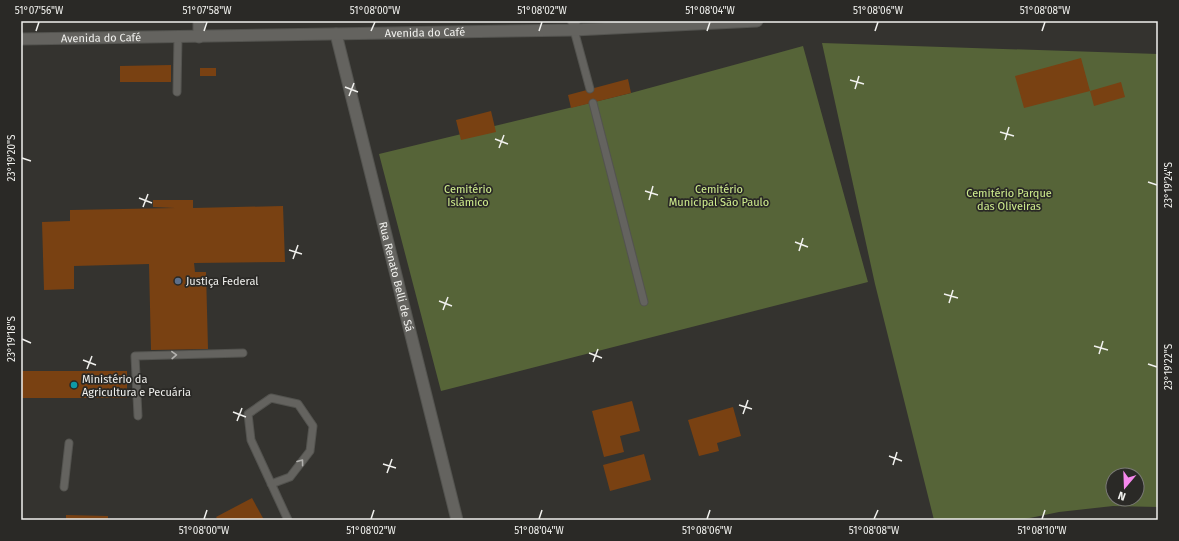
<svg xmlns="http://www.w3.org/2000/svg" width="1179" height="541" font-family="'Fira Sans',sans-serif">
  <style>
    .green { fill: #566438; fill-rule: evenodd }
    .building { fill: #794112 }
    .lines { fill: none; stroke-linecap: round; stroke-linejoin: round }
    .service-casing { stroke: #53534f; stroke-width: 9 }
    .minor-casing { stroke: #53534f; stroke-width: 13 }
    .tertiary-casing { stroke: #53534f; stroke-width: 13 }
    .service { stroke: #64635f; stroke-width: 7 }
    .minor { stroke: #64635f; stroke-width: 11 }
    .tertiary { stroke: #64635f; stroke-width: 11 }
    .oneway { stroke: #b2b1ae }
    .ticks { fill: none; stroke: #f1f1ee; stroke-width: 1.5 }
    .service-dot { fill: #5c6f8a; stroke: #2a2926; stroke-width: 1.5 }
    .culture-dot { fill: #0f9aa8; stroke: #2a2926; stroke-width: 1.5 }
    .labels { text-anchor: middle; dominant-baseline: central; stroke-width: 3.5; stroke-linejoin: round; paint-order: stroke }
    .street-label { font-size: 11px; fill: #f1f1ee; stroke: #2a2926 }
    .park-label { font-size: 11px; fill: #cfed8e; stroke: #2a2926 }
    .poi-label { font-size: 11px; fill: #f1f1ee; stroke: #2a2926; text-anchor: start }
    .neatline { fill: none; stroke: #f1f1ee; stroke-width: 1.5 }
    .ticks-label { font-size: 10px; text-anchor: middle; fill: #f1f1ee }
  </style>
  <rect width="100%" height="100%" fill="#34332f"/>
  <g class="green">
    <path d="M822,43L1158,54V507L1113,506L1059,512L1020,520H934L875,284ZM1113,475H1137V499H1113Z"/>
    <path d="M803,46L868,282L441,391L379,154L631,93Z"/>
  </g>
  <g class="building">
    <path d="M1081,58L1090,91L1024,108L1015,76Z"/>
    <path d="M171,65V82H120V66Z"/>
    <rect x="200" y="68" width="16" height="8"/>
    <path d="M628,79L631,93L571,108L568,95Z"/>
    <path d="M1121,82L1125,97L1094,106L1090,91Z"/>
    <path d="M491,111L496,132L461,140L456,120Z"/>
    <path d="M153,200H193V208L283,206L285,262L194,263L195,272H206L208,349L151,350L149,264L74,266V289L44,290L42,222L70,221V210L175,208L153,207Z"/>
    <rect x="21" y="371" width="106" height="27"/>
    <path d="M632,401L640,431L620,436L624,452L604,457L592,411Z"/>
    <path d="M733,407L741,436L717,443L719,451L699,456L688,420Z"/>
    <path d="M644,454L651,480L610,491L603,465Z"/>
    <path d="M252,498L264,520H218L216,517Z"/>
    <path d="M66,515L108,516V520H66Z"/>
  </g>
  <g class="lines">
    <g class="service-casing">
      <g id="service">
        <path d="M574,30L590,89"/>
        <path d="M177,92L178,37"/>
        <path d="M593,103L644,302"/>
        <path d="M138,416L135,356L243,353"/>
        <path d="M271,484L290,477L310,451L313,426L298,404L271,398L248,414L251,440L288,520"/>
        <path d="M64,487L69,443"/>
      </g>
    </g>
    <g class="minor-casing">
      <g id="minor">
        <path d="M199,21V37"/>
        <path d="M574,30V21"/>
        <path id="s1" d="M336,34L457,520"/>
      </g>
    </g>
    <g class="tertiary-casing">
      <g id="tertiary">
        <path id="s2" d="M21,39L574,30L757,21"/>
      </g>
    </g>
    <use href="#service" class="service"/>
    <use href="#minor" class="minor"/>
    <use href="#tertiary" class="tertiary"/>
  </g>
  <defs><path id="oneway-chevron" d="M-2-3.5L2.5 0L-2 3.5" fill="none" stroke-width="1.6" stroke-linecap="round" stroke-linejoin="round"/></defs>
  <g class="oneway">
    <use href="#oneway-chevron" transform="translate(174 355) rotate(-2)"/>
    <use href="#oneway-chevron" transform="translate(301 462) rotate(-53)"/>
  </g>
  <path class="ticks" d="M36,31L39,22M204,31L207,22M371,31L375,22M539,31L542,22M707,31L710,22M875,31L878,22M1042,31L1045,22M850,80L864,84M345,87L358,92M855,89L859,76M349,96L354,83M1000,132L1014,136M495,139L508,144M1005,140L1009,127M499,148L504,135M22,158L31,161M1148,182L1157,185M645,191L658,195M139,198L152,203M649,200L653,186M143,207L148,194M795,242L808,247M289,250L302,254M799,251L803,238M293,259L298,245M944,294L958,298M439,301L452,306M949,303L953,290M443,310L448,297M22,339L31,343M1094,346L1108,350M589,353L602,358M1099,354L1103,341M83,360L96,365M593,362L598,349M1148,364L1157,367M87,369L92,356M739,405L752,409M233,412L246,417M743,414L748,400M237,421L242,408M889,456L902,461M383,464L396,468M893,465L897,452M387,473L392,459M204,519L207,510M371,519L374,510M539,519L542,510M707,519L710,510M874,519L878,510M1042,519L1045,510"/>
  <circle class="service-dot" cx="178" cy="281" r="4"/>
  <circle class="culture-dot" cx="74" cy="385" r="4"/>
  <g class="labels">
    <g class="street-label">
      <text stroke="none"><textPath href="#s2" startOffset="404">Avenida do Café</textPath></text>
      <text stroke="none"><textPath href="#s2" startOffset="80">Avenida do Café</textPath></text>
      <text stroke="none"><textPath href="#s1" startOffset="250">Rua Renato Belli de Sá</textPath></text>
    </g>
    <g class="park-label">
      <text x="468" y="189">Cemitério<tspan x="468" dy="13">Islâmico</tspan></text>
      <text x="719" y="189">Cemitério<tspan x="719" dy="13">Municipal São Paulo</tspan></text>
      <text x="1009" y="193">Cemitério Parque<tspan x="1009" dy="13">das Oliveiras</tspan></text>
    </g>
    <g class="poi-label">
      <text x="186" y="281">Justiça Federal</text>
      <text x="82" y="379">Ministério da<tspan x="82" dy="13">Agricultura e Pecuária</tspan></text>
    </g>
  </g>
  <rect width="1179" height="541" fill="none" stroke="#2a2926" stroke-width="44"/>
  <g transform="translate(1125 487) rotate(199)"><circle r="19" fill="#2a2926" stroke="#7a7976"/>
  <path d="M0-3L7 15L0 10L-7 15Z" fill="#f688ed"/>
  <text y="-6" font-size="11" font-weight="bold" text-anchor="middle" fill="#f1f1ee">N</text>
  </g>
  <rect x="22" y="22" width="1135" height="497" class="neatline"/>
  <g class="ticks-label">
    <text x="39" y="14">51°07'56"W</text>
    <text x="207" y="14">51°07'58"W</text>
    <text x="375" y="14">51°08'00"W</text>
    <text x="542" y="14">51°08'02"W</text>
    <text x="710" y="14">51°08'04"W</text>
    <text x="878" y="14">51°08'06"W</text>
    <text x="1045" y="14">51°08'08"W</text>
    <text transform="translate(11 158) rotate(-90)" y="4">23°19'20"S</text>
    <text transform="translate(1168 185) rotate(-90)" y="4">23°19'24"S</text>
    <text transform="translate(11 339) rotate(-90)" y="4">23°19'18"S</text>
    <text transform="translate(1168 367) rotate(-90)" y="4">23°19'22"S</text>
    <text x="204" y="534">51°08'00"W</text>
    <text x="371" y="534">51°08'02"W</text>
    <text x="539" y="534">51°08'04"W</text>
    <text x="707" y="534">51°08'06"W</text>
    <text x="874" y="534">51°08'08"W</text>
    <text x="1042" y="534">51°08'10"W</text>
  </g>
</svg>
